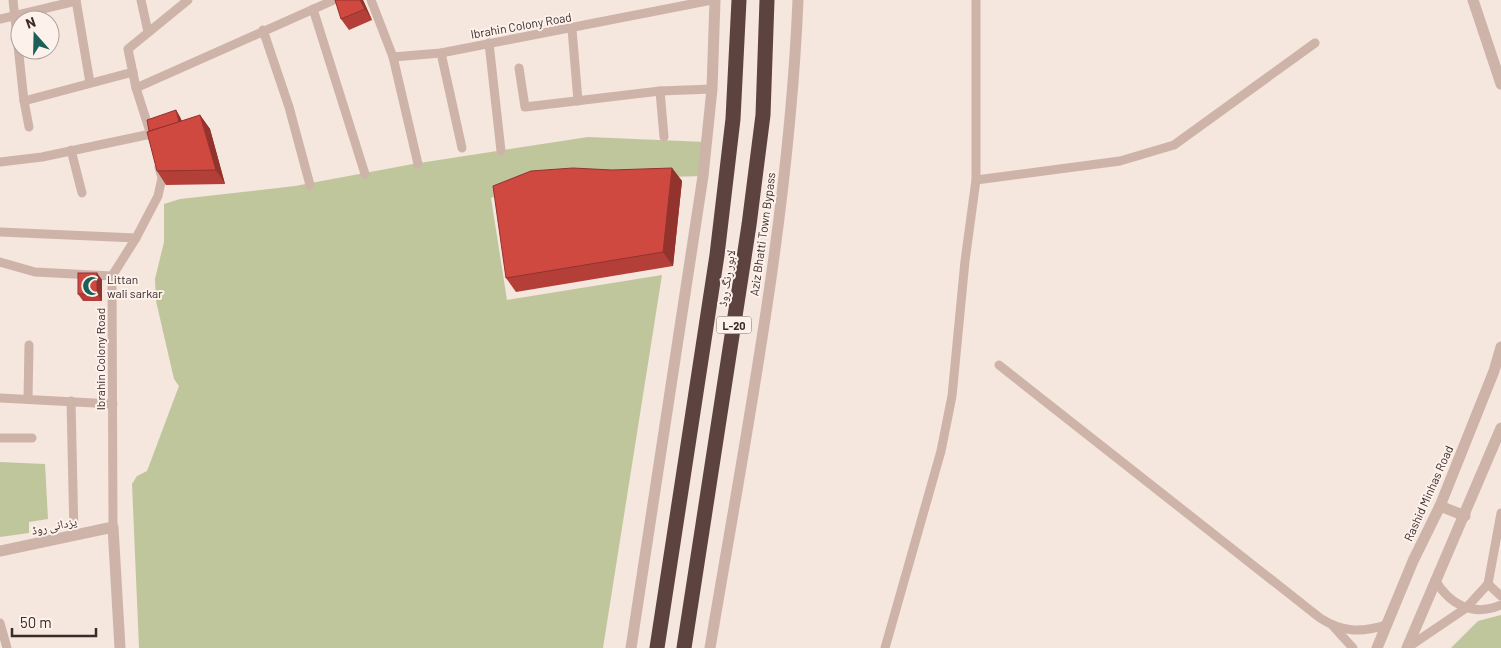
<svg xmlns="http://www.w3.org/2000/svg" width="1501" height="648" font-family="Barlow,'Noto Naskh Arabic',sans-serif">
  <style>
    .green { fill: #c0c69c }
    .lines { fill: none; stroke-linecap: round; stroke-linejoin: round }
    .minor { stroke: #ceb3a9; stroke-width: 9 }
    .tertiary { stroke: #ceb3a9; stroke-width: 11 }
    .motorway { stroke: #5c433f; stroke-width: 15 }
    .wall { fill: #b33f38 }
    .shaded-wall { fill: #92332e }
    .building { fill: #d04941; stroke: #92332e }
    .labels { text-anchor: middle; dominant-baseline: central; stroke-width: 4; stroke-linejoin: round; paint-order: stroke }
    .shield { fill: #fcf1eb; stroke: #756663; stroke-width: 1 }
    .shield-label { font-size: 11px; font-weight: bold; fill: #3b2b29 }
    .street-label { font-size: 12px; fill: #3b2b29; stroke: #fcf1eb }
    .poi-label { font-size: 12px; fill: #3b2b29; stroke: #fcf1eb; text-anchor: start }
  </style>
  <rect width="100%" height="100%" fill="#f5e6de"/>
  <g class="green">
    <path d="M588,137L706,142L703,176L534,181L491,198L507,300L662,275L603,648H139L132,484L137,476L147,471L179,386L174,379L156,301L155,279L164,242V204L180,199L295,186L413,164Z"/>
    <path d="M0,462L45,464L48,519L29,522V533L0,537Z"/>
    <path d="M1501,615V648H1451L1478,621Z"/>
  </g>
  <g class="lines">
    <g class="minor">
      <path d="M13,0L24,101L133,72"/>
      <path d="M76,0L90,83"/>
      <path d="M141,0L148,32"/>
      <path d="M371,0L393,57L441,53L712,0"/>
      <path d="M313,9L365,174"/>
      <path d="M0,19L76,1"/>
      <path d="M572,29L578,101"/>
      <path d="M263,30L289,107L310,185"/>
      <path d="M489,43L501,151"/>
      <path d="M441,53L462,148"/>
      <path d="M393,57L418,164"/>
      <path d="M519,68L525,107L660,91L712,89"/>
      <path d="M136,88L334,0"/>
      <path d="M660,91L664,137"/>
      <path d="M24,101L29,127"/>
      <path d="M152,138L136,88L128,49L188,0"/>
      <path d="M71,150L82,193"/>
      <path d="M0,162L42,157L151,134"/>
      <path d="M976,180L1120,161L1174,145L1315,43"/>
      <path d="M0,232L136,238"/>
      <path d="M0,262L35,272L112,276"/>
      <path d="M999,365L1320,618C1342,632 1360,633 1386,625"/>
      <path d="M0,398L113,404"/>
      <path d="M28,399L29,345"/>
      <path d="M71,401L74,535"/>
      <path d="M0,438H32"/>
      <path d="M113,527L112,276L136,238L158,196L162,178L159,167"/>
      <path d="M1435,580C1450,605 1473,617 1501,605"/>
      <path d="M1488,584L1501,596"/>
      <path d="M0,623L7,648"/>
      <path d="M1333,626L1353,648"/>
      <path d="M885,648L941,451L952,396L965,261L976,180V0"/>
      <path d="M1407,648L1466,608L1488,584L1501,513"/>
    </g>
    <g class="tertiary">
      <path d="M1473,0L1501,84"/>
      <path d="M1440,506L1465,516"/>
      <path d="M0,551L113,527L120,648"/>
      <path d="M631,648L703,176L712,89L715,0"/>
      <path d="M710,648C746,433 789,218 798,0"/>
      <path d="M1377,648L1413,561L1440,506L1494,371L1501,347"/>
      <path d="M1407,648L1501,428"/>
    </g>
    <g class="motorway">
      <path d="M657,648L717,255L733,119L739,0"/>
      <path d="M684,648L749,225L763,115L767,0"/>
    </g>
  </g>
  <g class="wall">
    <path d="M335,0H363L372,20L349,30L341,19Z"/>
    <path d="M176,110L180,117L182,121L200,115L210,129L225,184L166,185L157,171L149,131Z"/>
    <path d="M672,168L682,181L673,266L516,292L506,278Z"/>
    <path d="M97,273L102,280V301H83L78,294Z"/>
  </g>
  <g class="shaded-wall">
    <path d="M360,0H363L372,20L365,9Z"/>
    <path d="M176,110L180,117L185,130L180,123Z"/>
    <path d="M200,115L210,129L225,184L216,170Z"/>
    <path d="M672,168L682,181L673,266L663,252Z"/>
    <path d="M97,273L102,280V301L97,294Z"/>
  </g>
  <g class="building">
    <path d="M335,0H360L365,9L341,19Z"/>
    <path d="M176,110L179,122L149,131L147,120Z"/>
    <path d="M200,115L216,170L157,171L147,132Z"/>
    <path d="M573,168L612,170L672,168L663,252L506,278L493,186L531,171Z"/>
    <rect x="78" y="273" width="19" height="21"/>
  </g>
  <defs>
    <g id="mosque-bare" transform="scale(1.5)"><path d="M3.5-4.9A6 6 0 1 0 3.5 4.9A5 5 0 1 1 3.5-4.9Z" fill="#1a6058" stroke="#fcf1eb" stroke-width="2.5" paint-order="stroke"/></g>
  </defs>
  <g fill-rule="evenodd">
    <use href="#mosque-bare" x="92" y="286"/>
  </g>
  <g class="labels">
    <rect class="shield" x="716.5" y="316.5" width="35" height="17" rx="4"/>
    <g class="shield-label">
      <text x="734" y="325">L-20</text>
    </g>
    <g class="street-label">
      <text transform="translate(521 25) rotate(-10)">Ibrahin Colony Road</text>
      <text transform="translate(762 234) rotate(-82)">Aziz Bhatti Town Bypass</text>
      <text transform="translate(726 278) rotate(-81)">لاہور رنگ روڈ</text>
      <text transform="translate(100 359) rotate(-90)">Ibrahin Colony Road</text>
      <text transform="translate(1428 493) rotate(-66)">Rashid Minhas Road</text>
      <text transform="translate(54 525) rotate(-12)">یزدانی روڈ</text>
    </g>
    <g class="poi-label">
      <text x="107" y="279">Littan<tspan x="107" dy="14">wali sarkar</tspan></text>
    </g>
  </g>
  <g transform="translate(35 35) rotate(340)"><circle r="24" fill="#fcf1eb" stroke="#afa29d"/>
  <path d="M0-4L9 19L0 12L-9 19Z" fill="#1a6058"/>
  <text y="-8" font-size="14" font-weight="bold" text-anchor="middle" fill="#3b2b29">N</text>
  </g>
  <path d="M12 628v8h84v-8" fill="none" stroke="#3b2b29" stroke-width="2.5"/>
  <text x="20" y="628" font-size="15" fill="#3b2b29" stroke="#fcf1eb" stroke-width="4" paint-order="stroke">50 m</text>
</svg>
